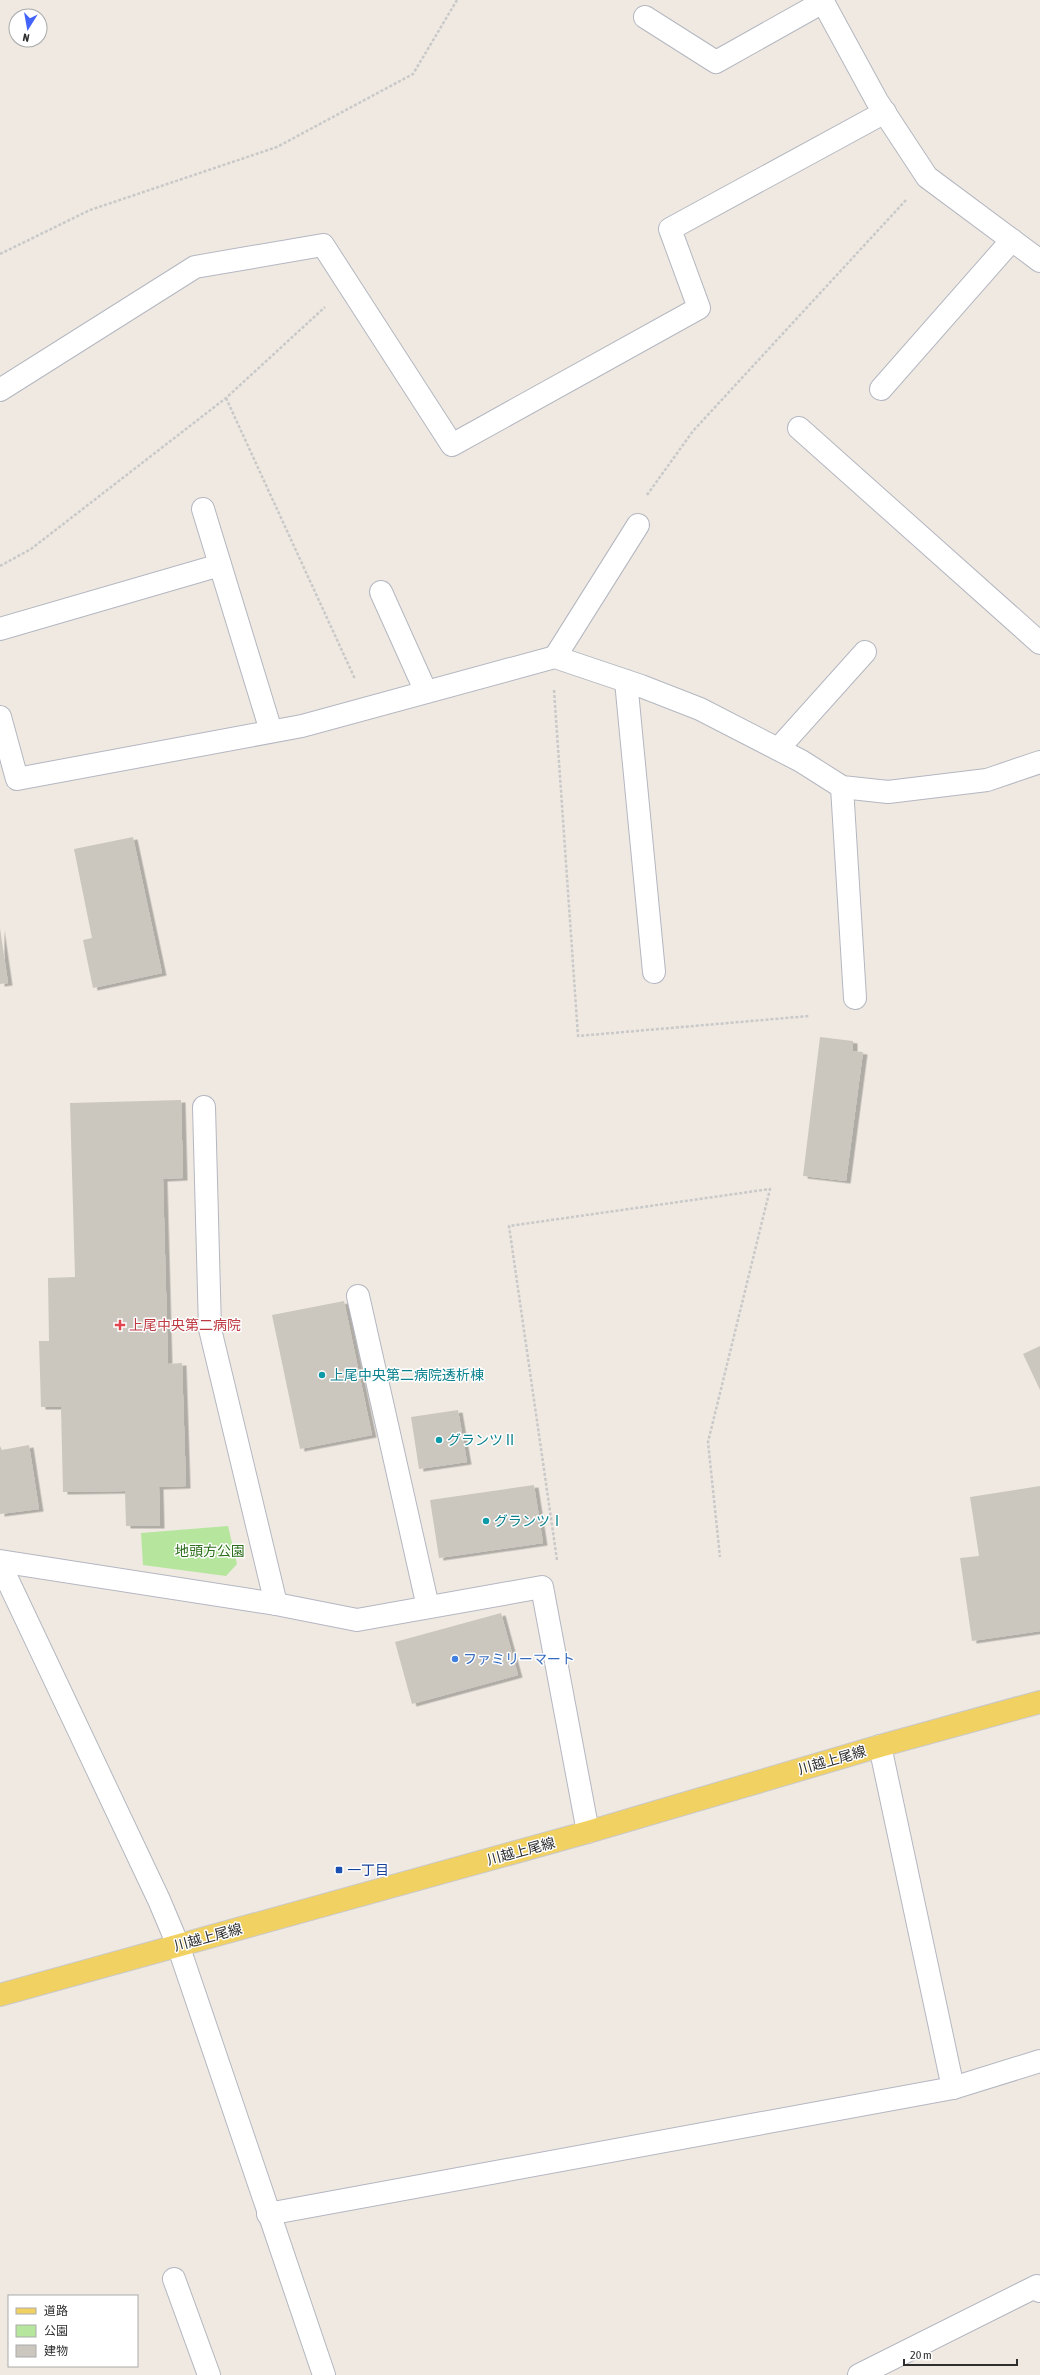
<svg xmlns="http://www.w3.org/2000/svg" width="1040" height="2375" font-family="'Asap Condensed','Noto Sans JP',sans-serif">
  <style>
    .green { fill: #b6e59e }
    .building { fill: #cbc7bf; filter: url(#shadow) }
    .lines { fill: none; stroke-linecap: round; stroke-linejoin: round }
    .minor-casing { stroke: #b4b7c1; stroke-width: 24 }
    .primary-casing { stroke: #c9c9c9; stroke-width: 24 }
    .path { stroke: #c9c9c9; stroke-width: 2.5; stroke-dasharray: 3 2; stroke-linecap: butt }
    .minor { stroke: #fff; stroke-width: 22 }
    .primary { stroke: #f2d163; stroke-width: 22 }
    .health-dot { fill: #e0444e; stroke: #fff; stroke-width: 1.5 }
    .culture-dot { fill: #0f9aa8; stroke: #fff; stroke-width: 1.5 }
    .shop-dot { fill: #3f7fe0; stroke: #fff; stroke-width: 1.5 }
    .transit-dot { fill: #1a4fb4; stroke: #fff; stroke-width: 1.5 }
    .labels { text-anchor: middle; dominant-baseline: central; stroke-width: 3; stroke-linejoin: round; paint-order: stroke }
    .health-label { font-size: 14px; fill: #be3a42; stroke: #fff; text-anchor: start }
    .culture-label { font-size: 14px; fill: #0d838f; stroke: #fff; text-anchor: start }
    .park-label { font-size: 14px; fill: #2c6e1b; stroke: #fff }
    .shop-label { font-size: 14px; fill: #366cbe; stroke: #fff; text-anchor: start }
    .street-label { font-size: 14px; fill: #2e2e2e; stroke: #fff }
    .transit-label { font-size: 14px; fill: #164399; stroke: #fff; text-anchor: start }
  </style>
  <defs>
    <filter id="shadow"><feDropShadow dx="4.5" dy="2.5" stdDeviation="0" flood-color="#0004"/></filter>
  </defs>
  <rect width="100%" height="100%" fill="#efe9e1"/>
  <path class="green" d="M228,1526L237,1564L226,1576L143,1565L141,1533Z"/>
  <g class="building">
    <path d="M133,837L162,973L93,988L83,940L92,938L74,849Z"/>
    <path d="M0,928L8,983L0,984Z"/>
    <path d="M820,1037L853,1041V1051L863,1052L846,1181L803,1176Z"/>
    <path d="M181,1100L183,1178L163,1179L168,1364L182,1363L186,1486L159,1487L160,1526H126L125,1491L63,1492L61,1407H41L39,1341H49L48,1278L75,1277L70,1103Z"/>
    <path d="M344,1301L372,1435L300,1449L272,1315Z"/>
    <path d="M1040,1346V1390L1023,1354Z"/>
    <path d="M458,1410L467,1462L419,1469L411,1417Z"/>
    <path d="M29,1445L39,1509L0,1514V1446L2,1450Z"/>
    <path d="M534,1485L543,1543L439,1558L430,1500Z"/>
    <path d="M1040,1486V1631L972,1641L960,1558L979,1556L970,1497Z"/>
    <path d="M501,1613L518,1675L412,1704L395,1642Z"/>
  </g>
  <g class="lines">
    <g class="minor-casing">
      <g id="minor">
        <path d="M822,0L877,101L927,177L1040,261"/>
        <path d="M645,17L716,62L823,2"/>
        <path d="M881,389L1012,240"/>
        <path d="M0,390L195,267L323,245L452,445L699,308L670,229L885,112"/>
        <path d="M799,428L1040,643"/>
        <path d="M203,509L271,731"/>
        <path d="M381,592L426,692"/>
        <path d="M0,629L220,565"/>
        <path d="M555,657L638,525"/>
        <path d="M626,681L654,972"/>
        <path d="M0,717L17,779L302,726L555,657L641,686L700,709L801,761L842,787L888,792L987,780L1040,762"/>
        <path d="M778,749L865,652"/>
        <path d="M842,787L855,998"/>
        <path d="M204,1107L210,1329L276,1604"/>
        <path d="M358,1296L428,1607"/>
        <path d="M0,1561L276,1604L357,1620L542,1587L588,1832"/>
        <path d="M0,1564L159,1900L178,1945L324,2375"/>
        <path d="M880,1746L953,2088"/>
        <path d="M268,2214L953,2088L1040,2061"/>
        <path d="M174,2279L209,2375"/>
        <path d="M859,2375L1037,2286L1040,2291"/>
      </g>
    </g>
    <g class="primary-casing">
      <path id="primary" d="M0,1995L588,1832L880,1746L1040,1702"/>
    </g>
    <g class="path">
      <path d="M0,254L90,210L277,147L413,74L457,0"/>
      <path d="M226,398L355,679"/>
      <path d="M647,495L693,431L906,200"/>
      <path d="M0,566L31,549L226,398L325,307"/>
      <path d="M554,690L578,1036L809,1016"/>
      <path d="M557,1560L509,1226L770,1189L708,1442L720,1557"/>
    </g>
    <use href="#minor" class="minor"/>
    <use href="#primary" class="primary"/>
  </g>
  <path class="health-dot" d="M118 1319h4v4h4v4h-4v4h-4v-4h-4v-4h4z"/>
  <g class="culture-dot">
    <circle cx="322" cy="1375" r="4"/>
    <circle cx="439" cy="1440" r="4"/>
    <circle cx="486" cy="1521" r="4"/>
  </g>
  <circle class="shop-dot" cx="455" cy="1659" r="4"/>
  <rect class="transit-dot" x="335" y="1866" width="8" height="8" rx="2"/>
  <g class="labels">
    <g class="health-label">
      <text x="129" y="1325">上尾中央第二病院</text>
    </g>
    <g class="culture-label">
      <text x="330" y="1375">上尾中央第二病院透析棟</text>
      <text x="447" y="1440">グランツⅡ</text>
      <text x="494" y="1521">グランツⅠ</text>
    </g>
    <g class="park-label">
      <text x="210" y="1551">地頭方公園</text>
    </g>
    <g class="shop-label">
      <text x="463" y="1659">ファミリーマート</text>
    </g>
    <g class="street-label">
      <text transform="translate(832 1760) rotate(-16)">川越上尾線</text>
      <text transform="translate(521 1851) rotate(-15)">川越上尾線</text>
      <text transform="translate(208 1937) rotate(-15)">川越上尾線</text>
    </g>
    <g class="transit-label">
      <text x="347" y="1870">一丁目</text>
    </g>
  </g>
  <rect x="8" y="2295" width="130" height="72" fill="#ffffff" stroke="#ababab"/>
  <rect x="16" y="2308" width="20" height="6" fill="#f2d163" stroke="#ababab"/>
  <text x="44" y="2315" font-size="12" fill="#2e2e2e">道路</text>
  <rect x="16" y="2325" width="20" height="12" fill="#b6e59e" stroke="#ababab"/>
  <text x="44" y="2335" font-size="12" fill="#2e2e2e">公園</text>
  <rect x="16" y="2345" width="20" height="12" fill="#cbc7bf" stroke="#ababab"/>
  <text x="44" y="2355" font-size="12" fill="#2e2e2e">建物</text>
  <g transform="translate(28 28) rotate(191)"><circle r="19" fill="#ffffff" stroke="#ababab"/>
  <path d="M0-3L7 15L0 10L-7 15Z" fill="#4264fb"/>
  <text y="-6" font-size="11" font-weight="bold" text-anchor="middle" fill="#2e2e2e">N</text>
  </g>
  <path d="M904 2359v6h113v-6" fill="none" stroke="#2e2e2e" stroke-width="2"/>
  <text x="910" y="2359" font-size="12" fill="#2e2e2e" stroke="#ffffff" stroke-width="3" paint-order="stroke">20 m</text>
</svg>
